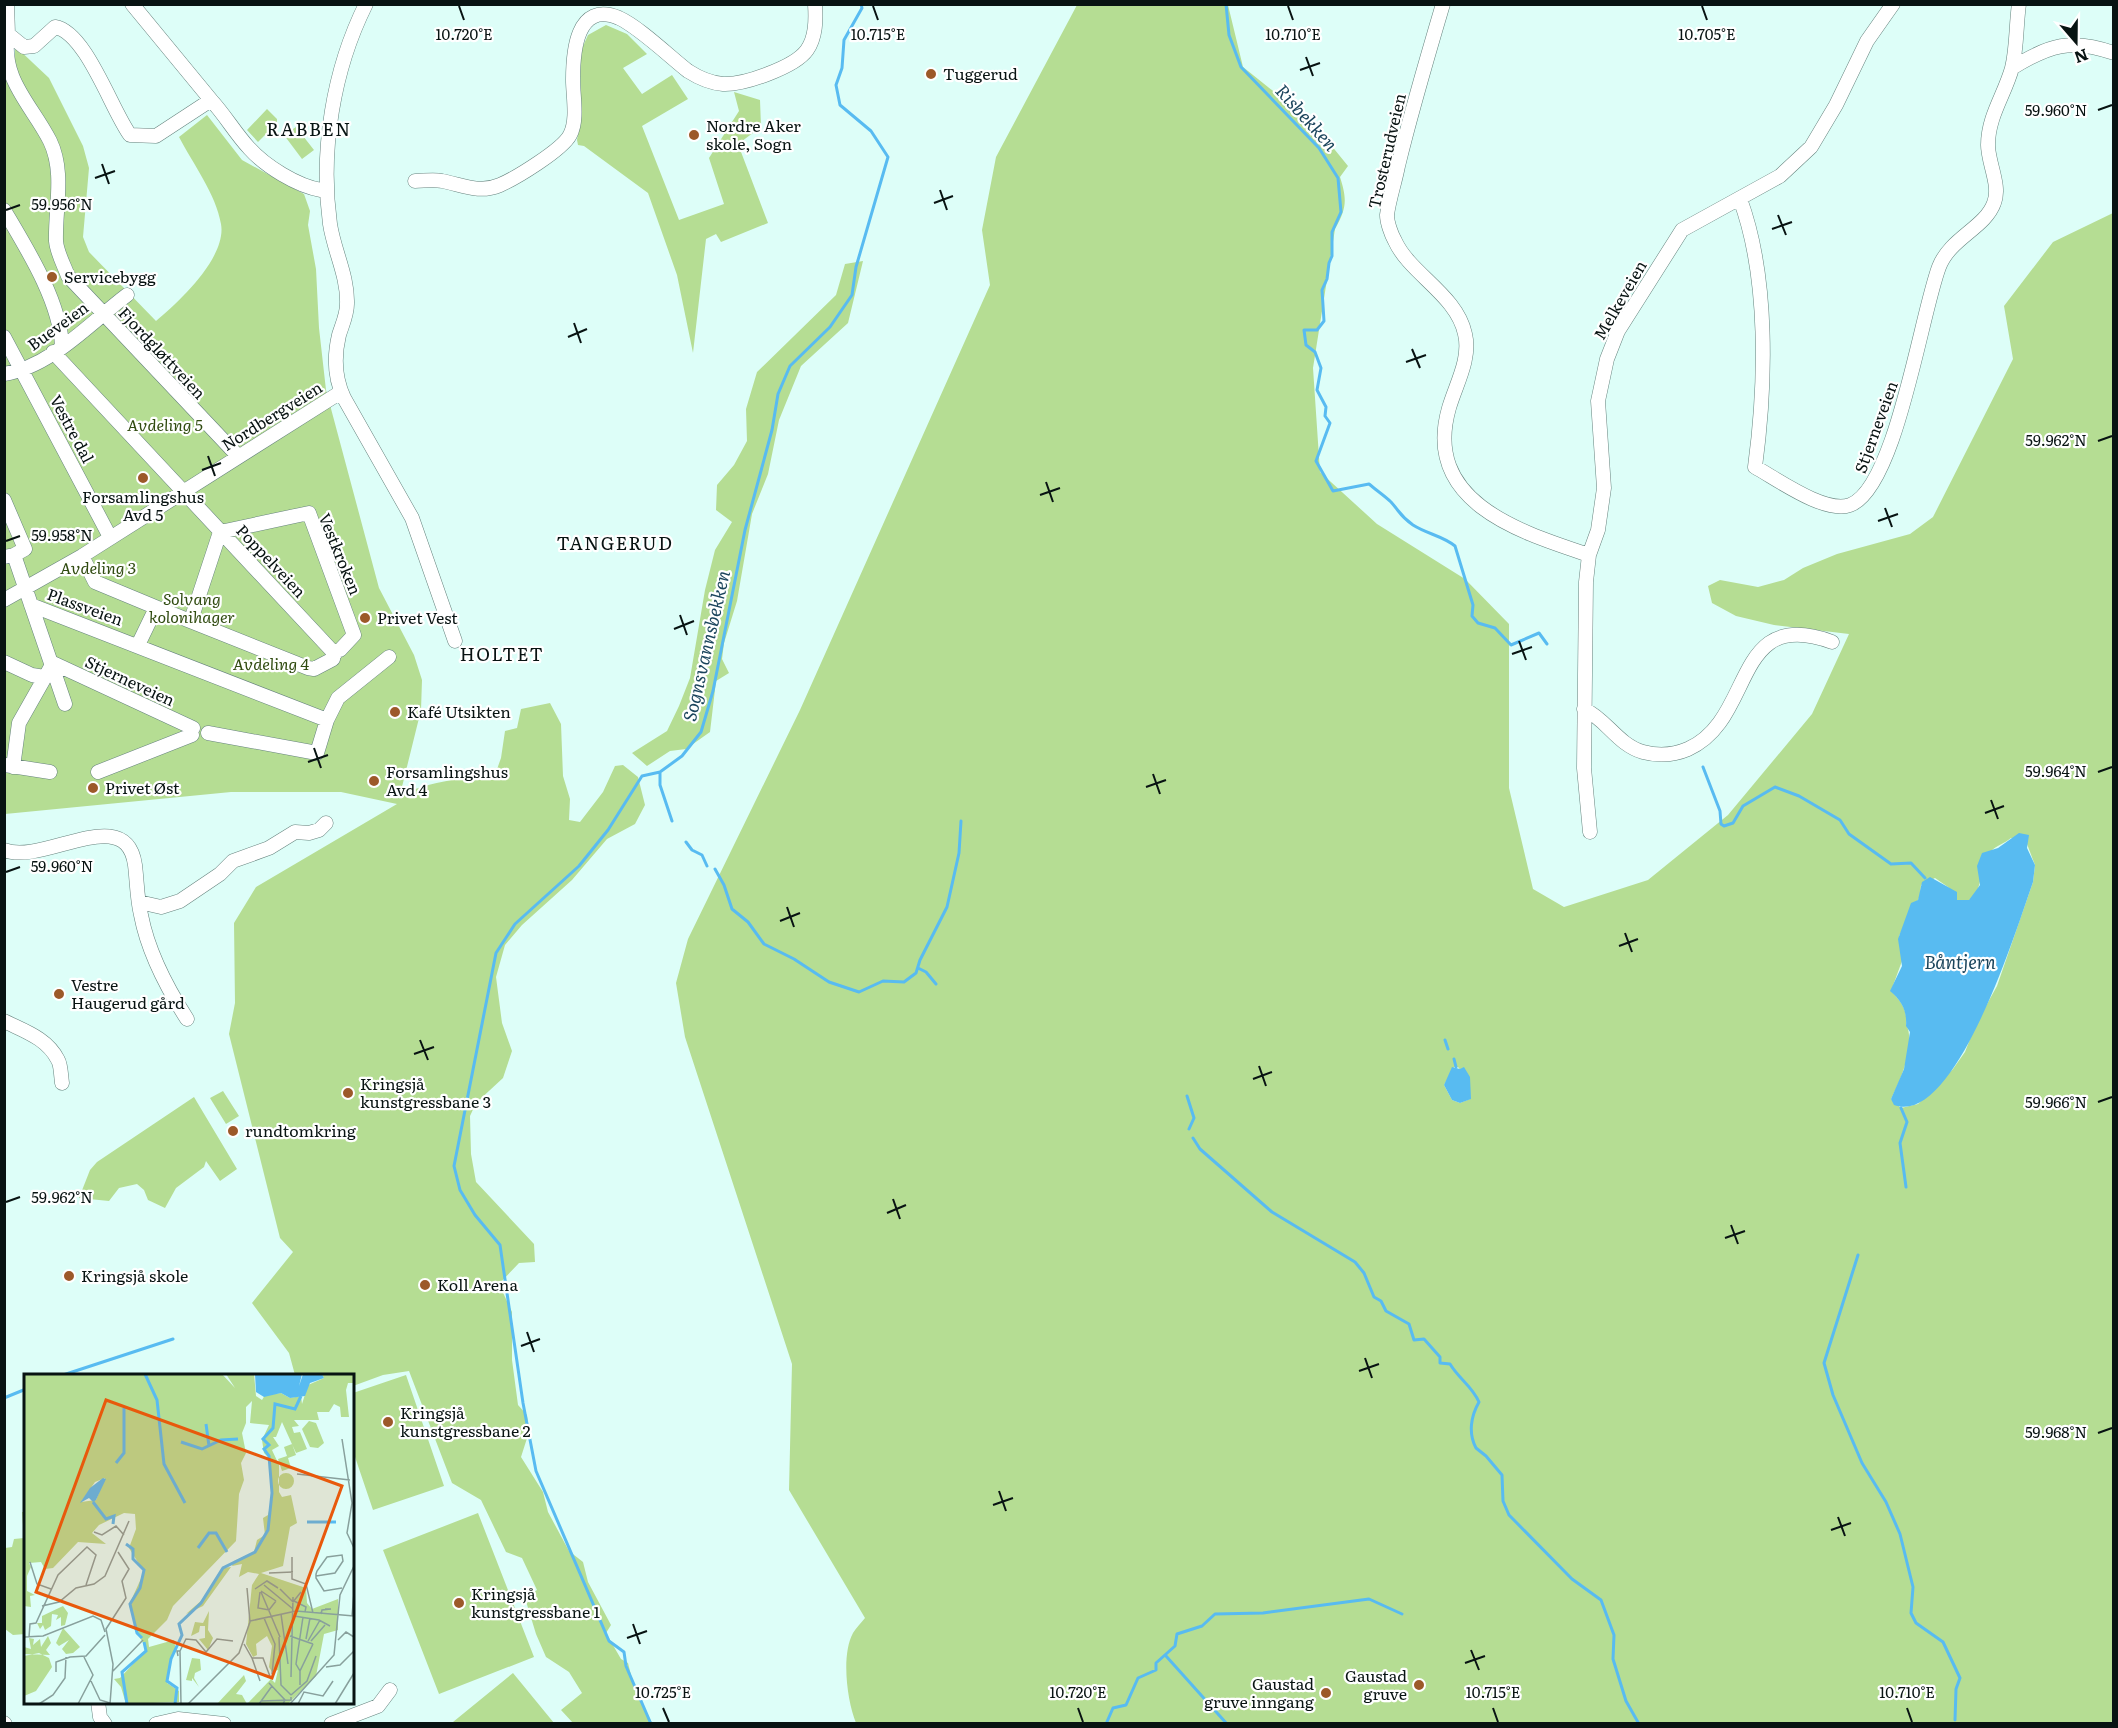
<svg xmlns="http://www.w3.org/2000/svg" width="2118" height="1728" viewBox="0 0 2118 1728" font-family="Literata,serif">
  <rect width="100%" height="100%" fill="#ddfef8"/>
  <path fill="#b5dd93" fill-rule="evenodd" d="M1077,5H1228L1243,67L1313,123L1348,166L1340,177C1347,199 1347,208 1335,229L1313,368L1320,472L1377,524L1465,579L1509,624V788L1533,889L1564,907L1648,880L1728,815L1812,714L1849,634L1774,625L1736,616L1712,603L1708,586L1720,580L1758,587L1784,580L1803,568L1837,554L1910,534L1933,517L2013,359L2004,306L2053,242L2113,213V1723H856C847,1701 841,1655 853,1633C856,1628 861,1623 865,1618L789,1490L792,1364L685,1037L676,983L688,939L800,710L990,285L982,230L996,157ZM2011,838L2027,844L2035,865L2033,882L1997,986L1976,1024L1965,1052L1953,1069L1918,1104L1901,1108L1891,1099C1901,1080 1916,1043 1906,1024C1908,1010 1900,1000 1891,991L1902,961L1899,936L1920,896L1921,885L1935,878L1948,887L1957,900C1986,909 1977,863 1991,851C1996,846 2005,843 2011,838ZM1454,1067H1458C1466,1077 1471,1085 1470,1099L1460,1103L1452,1100L1444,1085Z
    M606,25L627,34L647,54L623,68L642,94L672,75L688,99L642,126L679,220L724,204L709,158L739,111L734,92L760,100L761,127L738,144L768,223L721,242L716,234L706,239L693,353L677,275L648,193L584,146L578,145L577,140L581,117L580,53L588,35Z
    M15,46L49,78L83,146L89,168L83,237L89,252L156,321C179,302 227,257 221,224C216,194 193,164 179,137L207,115L242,160L304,194L310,211L308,225L316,269L319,328L326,390L379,588L414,655L422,680L421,710L399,799C411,783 475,777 496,772L501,758L505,731L517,728L521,709L550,703L561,724L563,776L570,799L569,820L580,822L603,792L615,766L623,765L638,777L645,805L635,824L607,839L572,880L522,925L505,945L496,977L502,1023L512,1051L503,1078L476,1103L470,1116L471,1154L476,1182L534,1244L535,1262L519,1263L499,1284L512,1312V1360L518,1405L527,1415L529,1432L521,1457L543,1492L548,1512L569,1551L583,1562L588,1582L611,1625L606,1633L621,1659L628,1663L635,1691L652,1723H573L561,1710L582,1693L569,1672L546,1657L536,1634L525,1598L537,1590L522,1558L506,1552L481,1500L452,1483L409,1371L383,1375L353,1386L352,1376L295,1375L289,1353L252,1303L293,1252L280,1238L229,1034L235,1003L234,923L256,887L397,804L341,792H231L5,814L4,81L15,60Z
    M267,109L277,119V123L258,142L247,130Z
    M296,127L314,150L302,159L284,135Z
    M863,261L848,323L801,366L779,420L768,474L752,514L737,601L724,643L722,659L729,673L716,681L710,732L686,749L670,751L647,766L632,753L667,731L679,706L690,678L705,590L715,550L732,522L716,510L717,485L734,465L747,441L746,409L757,372L836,295L845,264Z
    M223,1091L239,1116L226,1124L210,1098Z
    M194,1097L237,1169L220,1181L206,1161L204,1167L176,1188L165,1208L148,1200L144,1190L137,1184L119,1188L109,1201L79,1198L90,1170L97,1162Z
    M406,1375L444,1486L373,1510L353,1451V1393Z
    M22,1512H25V1634L13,1635L5,1629V1548L12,1547L14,1539L24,1538Z
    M478,1513L534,1657L439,1694L383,1550Z
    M513,1673L554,1723H454L453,1722Z"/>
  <path fill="#58bbf1" d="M2019,833L2029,835L2027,848L2035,865L2033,882C2018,924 1956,1128 1894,1105L1891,1099L1904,1069L1910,1032L1906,1026C1907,1011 1902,1001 1890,991L1902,966L1898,939L1911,903L1918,900L1922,882L1930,877L1957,892V900H1969L1980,885L1977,866L1982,853L1998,848Z
    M1452,1067L1460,1069L1464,1067L1470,1077L1471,1099L1460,1103L1452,1100L1444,1085Z"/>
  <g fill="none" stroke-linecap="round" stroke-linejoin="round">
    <path stroke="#58bbf1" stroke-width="3" d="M1226,4L1229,35L1241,67L1319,148L1338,178L1341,212L1332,232V256L1329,263L1327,279L1322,290L1324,321L1317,330H1304L1306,345L1315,352L1321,368L1317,390L1326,407L1325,416L1330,423L1316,461L1333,491L1369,484C1376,490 1385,496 1391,502C1400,512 1400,516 1413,525C1427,534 1443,536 1455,546L1473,605L1472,616L1478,623L1495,628L1511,645L1539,633L1547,644
      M1703,767L1720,811L1721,824L1724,826L1733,823L1743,806L1775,787L1799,796L1840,820L1849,834L1891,864L1911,863L1925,878
      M660,772V785L672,821
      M686,842L692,850L702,855L707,866
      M715,869L724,885L732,909L748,922L764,944L794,959L829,982L859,992L883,981L904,982L916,973L920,960L947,907L959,853L961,821
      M918,968L926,972L936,984
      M1445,1040L1448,1049
      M1454,1059L1456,1067
      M1187,1096L1194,1118L1189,1129
      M1901,1108L1907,1122L1900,1143L1906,1187
      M1193,1138L1200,1149L1272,1212L1355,1262L1364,1273L1374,1297L1381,1301L1386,1311L1409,1324L1414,1340L1424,1339L1440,1357V1363L1450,1364C1459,1379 1472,1386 1479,1402C1471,1416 1468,1433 1476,1448L1486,1456L1502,1475L1503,1501L1509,1515L1572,1579L1601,1600L1614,1635L1613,1659L1626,1701L1639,1724
      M1858,1255L1824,1363L1833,1395L1862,1463L1886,1502L1900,1534L1913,1587L1911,1613L1916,1623L1943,1642L1960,1678L1956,1689L1955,1720
      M60,1376L173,1339
      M4,1398L26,1389
      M1166,1656L1227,1724
      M651,1724L626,1666L624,1652L609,1641L536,1471L523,1403L500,1245L475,1215L460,1190L454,1166L496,953L515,924L579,866L608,830L642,776L660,772L682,756L701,732L713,691L745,530L772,430L778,394L790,366L830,327L852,295L856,267L888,157L871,131L840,105L836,85L842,68L844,40L862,8L861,4
      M1106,1724L1113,1708L1126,1705L1138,1678L1156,1670V1663L1175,1646L1177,1634L1202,1626L1215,1614L1263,1613L1369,1599L1402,1614"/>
    <g stroke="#66837e" stroke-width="15">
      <path id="minor" d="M7,4L8,34L24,47L34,46L55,27C86,32 112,111 130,135L156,136L211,100C225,115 235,133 249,148C265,166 297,186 321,190
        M132,4L211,100
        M366,4C333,70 320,151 330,224C334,251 348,276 347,304C347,315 342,325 339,335C334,356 335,379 344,398L412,518L455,641
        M1443,4C1427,58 1411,112 1398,166C1395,182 1389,199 1387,215C1387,222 1391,234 1395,241C1410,274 1457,295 1465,334C1471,359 1456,384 1449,408C1422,502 1520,532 1589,555
        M8,34C0,79 32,105 50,141C65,172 55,208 56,241C57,253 64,265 68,276L238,456
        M2012,68C2049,45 2071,38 2114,53
        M415,181C423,181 434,179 442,181C463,185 479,194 500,185C516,178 562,150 570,135C578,120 573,96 573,80C573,53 576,0 619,18C639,27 670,57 688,71C699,78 710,83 723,84C744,85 795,67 807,50C816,37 816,20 815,4
        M1740,199C1769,277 1766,385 1755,467C1777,479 1825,514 1850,505C1896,488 1921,314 1939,267C1950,238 1985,228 1994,203C2001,186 1988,163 1988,145C1988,116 2005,94 2012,68C2017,48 2016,25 2019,4
        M4,210C27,249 60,301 62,346
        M4,337L110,537
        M53,352L335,654
        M4,374C51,367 91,322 127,295
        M4,500L25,549L14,555
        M82,556L95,582L160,609
        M4,557L14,555L65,704
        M4,600L82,556L341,392
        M31,605L327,720
        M191,620L220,532L309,513L354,635L340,650
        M138,645L154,612L160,609L308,668L314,669L333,659
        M4,662L32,675L44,677
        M1584,709C1606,719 1618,745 1643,752C1658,756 1674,755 1688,749C1756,719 1731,605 1832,642
        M208,733L317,753L327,720L338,698L389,657
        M5,765L50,772
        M13,767L19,723L53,663L193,728
        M98,772L192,735
        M1590,832L1584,768L1586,582L1589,555L1598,530L1604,488L1598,401L1607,359L1618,331L1682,230L1780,176L1811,147L1836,105L1867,41L1893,4
        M4,850C43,866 126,801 135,865C137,881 137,899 141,915C148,952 167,988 187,1019
        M139,902L161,907L180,901L220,874L233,861L269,848L295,832L309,833L319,830L326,823
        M4,1021C24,1031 47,1038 58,1060C61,1065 61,1076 62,1083
        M98,1702L100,1717L105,1724
        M4,1723L5,1724
        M156,1724L178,1719L224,1724
        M331,1724L378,1706L390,1690"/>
    </g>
    <use href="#minor" stroke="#fff" stroke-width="14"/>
  </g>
  <path fill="none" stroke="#081312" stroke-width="2" d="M459,6L464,20M873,6L878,20M1288,6L1293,20M1702,6L1707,20M1306,57L1313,76M1300,70L1320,63M2098,110L2112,105M102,164L109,184M95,178L115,171M940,190L947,210M934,203L953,196M6,210L20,205M1778,215L1786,235M1772,229L1792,222M574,323L581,343M568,337L587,329M1412,349L1420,368M1406,362L1426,355M2098,441L2112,436M208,456L215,476M202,470L221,463M1046,482L1053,502M1040,495L1060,488M1885,508L1892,527M1878,521L1898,514M6,541L20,536M680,615L687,635M674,629L694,621M1519,641L1526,660M1512,654L1532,647M314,748L321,768M308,762L328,755M2098,772L2112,767M1153,774L1160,794M1146,787L1166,780M1991,800L1998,819M1985,813L2004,806M6,872L20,867M787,907L794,927M780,921L800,913M1625,933L1632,952M1619,946L1638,939M420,1040L428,1060M414,1054L434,1047M1259,1066L1266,1086M1253,1079L1272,1072M2098,1102L2112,1097M893,1199L900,1219M6,1202L20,1197M887,1213L906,1205M1731,1225L1738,1244M1725,1238L1745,1231M527,1332L534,1352M521,1346L540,1339M1365,1358L1372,1378M1359,1371L1379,1364M2098,1433L2112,1428M999,1491L1006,1511M993,1505L1013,1498M1838,1517L1845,1536M1831,1530L1851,1523M633,1624L640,1644M627,1638L647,1631M1471,1650L1479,1670M1465,1663L1485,1656M663,1708L669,1722M1078,1708L1083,1722M1493,1708L1498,1722M1907,1708L1912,1722"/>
  <g fill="#9c5929" stroke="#fff" stroke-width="2">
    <circle cx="931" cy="74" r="6"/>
    <circle cx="694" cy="135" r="6"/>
    <circle cx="52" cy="277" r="6"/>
    <circle cx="143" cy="478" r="6"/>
    <circle cx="365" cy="618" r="6"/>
    <circle cx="395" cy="712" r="6"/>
    <circle cx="374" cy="781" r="6"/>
    <circle cx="93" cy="788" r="6"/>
    <circle cx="59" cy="994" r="6"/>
    <circle cx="348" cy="1093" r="6"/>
    <circle cx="233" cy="1131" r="6"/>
    <circle cx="69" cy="1276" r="6"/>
    <circle cx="425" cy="1285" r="6"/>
    <circle cx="388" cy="1422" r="6"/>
    <circle cx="459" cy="1603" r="6"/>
    <circle cx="1419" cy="1685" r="6"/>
    <circle cx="1326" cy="1693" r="6"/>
  </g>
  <g text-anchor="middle" stroke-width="4.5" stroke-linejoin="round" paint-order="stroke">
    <g font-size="16" fill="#081312" stroke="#fff" text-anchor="start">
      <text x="943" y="80">Tuggerud</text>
      <text x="706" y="132">Nordre Aker<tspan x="706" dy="18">skole, Sogn</tspan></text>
      <text x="64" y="283">Servicebygg</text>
      <text x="143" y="503" text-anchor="middle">Forsamlingshus<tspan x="143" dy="18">Avd 5</tspan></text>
      <text x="377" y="624">Privet Vest</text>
      <text x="407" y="718">Kafé Utsikten</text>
      <text x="386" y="778">Forsamlingshus<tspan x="386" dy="18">Avd 4</tspan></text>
      <text x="105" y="794">Privet Øst</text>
      <text x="71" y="991">Vestre<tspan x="71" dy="18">Haugerud gård</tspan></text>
      <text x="360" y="1090">Kringsjå<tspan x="360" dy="18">kunstgressbane 3</tspan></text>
      <text x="245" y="1137">rundtomkring</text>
      <text x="81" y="1282">Kringsjå skole</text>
      <text x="437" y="1291">Koll Arena</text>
      <text x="400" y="1419">Kringsjå<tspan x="400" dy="18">kunstgressbane 2</tspan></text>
      <text x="471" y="1600">Kringsjå<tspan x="471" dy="18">kunstgressbane 1</tspan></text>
      <text x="1407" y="1682" text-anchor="end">Gaustad<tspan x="1407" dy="18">gruve</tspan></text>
      <text x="1314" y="1690" text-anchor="end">Gaustad<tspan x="1314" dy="18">gruve inngang</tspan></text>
    </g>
    <g font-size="16" fill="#081312" stroke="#fff">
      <text transform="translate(1387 151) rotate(-77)" y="6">Trosterudveien</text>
      <text transform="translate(1620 300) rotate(-60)" y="6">Melkeveien</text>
      <text transform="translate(58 326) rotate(-36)" y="6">Bueveien</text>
      <text transform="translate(162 353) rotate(47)" y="6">Fjordgløttveien</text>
      <text transform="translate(272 416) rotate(-32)" y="6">Nordbergveien</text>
      <text transform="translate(1876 427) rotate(-70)" y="6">Stjerneveien</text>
      <text transform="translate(72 429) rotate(62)" y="6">Vestre dal</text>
      <text transform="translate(340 554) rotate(68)" y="6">Vestkroken</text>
      <text transform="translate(271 561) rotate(47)" y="6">Poppelveien</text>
      <text transform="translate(85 607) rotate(20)" y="6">Plassveien</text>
      <text transform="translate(130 681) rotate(25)" y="6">Stjerneveien</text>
    </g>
    <g font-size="16" font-style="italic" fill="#304b10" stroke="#fff">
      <text x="165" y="431">Avdeling 5</text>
      <text x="98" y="574">Avdeling 3</text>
      <text x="192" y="605">Solvang<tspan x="192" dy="18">kolonihager</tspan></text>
      <text x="271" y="670">Avdeling 4</text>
    </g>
    <g font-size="18" font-style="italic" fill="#1b455c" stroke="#fff">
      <text transform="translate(1306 118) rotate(48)" y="6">Risbekken</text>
      <text transform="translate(707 646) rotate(-77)" y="6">Sognsvannsbekken</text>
      <text x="1960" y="969">Båntjern</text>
    </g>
    <g font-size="18" letter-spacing="1.5" fill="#081312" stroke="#fff">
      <text x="309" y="136">RABBEN</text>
      <text x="615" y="550">TANGERUD</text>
      <text x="502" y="661">HOLTET</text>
    </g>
  </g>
  <g transform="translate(24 1374)">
    <rect width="330" height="330" fill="#ddfef8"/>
    <path d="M0,0H198L211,14L202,0H230L232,22L238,26L241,21L257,19L266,24L277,22L278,30L284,11L300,4L298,0H330V9H324L322,16L325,43H317L316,33L310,30L305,38H293L295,46H270L275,52L268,53L270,59L276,58L283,75L272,79L258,48L252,63H249L255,72L248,76L255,91V118L258,123L267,121L273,149L266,153L259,192L237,199L282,214L283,229L288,235L314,225V256L300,260L292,302L264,330H223L247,305L251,309L254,296L248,298L245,293L248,272L243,262L232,270L233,281L229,283L222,270L228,211L235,200L224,198L215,203L218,190L208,192L210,187L230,178L233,166L241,161L239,144L244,141L249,121L245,84L240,79L238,66L245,51L226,49L228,27L222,33V49L218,59L222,79L217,89L220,106L215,120L212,167L149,232L143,246L124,265L125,273L150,266L152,277L147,284L143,309L155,317V328L102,330L97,313L90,305L96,304L123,275L113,259L105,231L120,198L105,174L112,155L111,140L100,139L75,151L68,159L82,170L54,168L29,194L21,195L17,188L5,189L7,193L3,202V217L11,221L6,222L7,233L0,232ZM81,104L72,126L57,128L71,108ZM285,47L292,49L300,69L294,74L286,73L278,55ZM268,70L272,81L264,84L267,94L258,97L254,85L263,82L260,73ZM254 107a8 8 0 1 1 16 0a8 8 0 1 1-16 0ZM207,193L179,232L162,240L178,226L198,194ZM39,232L44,239L41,251L37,252V243L32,246L34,241L28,240L27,252L21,256L19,251L16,255L13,249H18V242ZM185,237L184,256L189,264L184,276L175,265L181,264V252H176L175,258L167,262L171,248L179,249ZM39,254L56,273L49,279L42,280L38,275L45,266L35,272L32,269ZM24,262L27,269L22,276L26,281L1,280L0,273L7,275L5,264L10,265L9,271L16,265L17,273ZM15,279L25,284L28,293L12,317L0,322V282ZM168,284L176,285L177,296L171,299L170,304L175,313L168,304V307L162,306ZM220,301L222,307L212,320L218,321L223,330H193Z" fill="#b5dd93" fill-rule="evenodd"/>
    <path d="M231,0H278L275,12L279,0H298L300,4L286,9L281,22L266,24L257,19L240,23L232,18ZM79,104L82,105L72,126L69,128L65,124L56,129L66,114Z" fill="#58bbf1"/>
    <path fill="none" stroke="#58bbf1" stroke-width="3" d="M121,0L133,26L140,90L161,129M182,50L185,72M157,68L178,75L197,66L214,65M92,89L100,79V34M69,128L82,145L90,142L89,150M283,148H312M102,170L109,175V185L120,196L116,214L106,230L113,259L118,264M174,174L185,159H192L203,178M103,330L98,298L122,277L120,268M151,330L153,314L143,307L147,285L158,261L155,250L177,229L199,194L231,178L244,156L248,119L245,82L240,75L245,71L239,65L249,54L251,30L271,35L277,22"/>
    <path fill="none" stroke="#88a09c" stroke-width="1.5" d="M318,65L328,129L323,159L330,174M273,100L326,106M70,158L78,161L92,152L100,161M268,183V205L282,210L289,239M6,188L13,210L27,215M245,199L269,198M292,202L311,199L319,187L318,181L303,183L293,197L292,200V204L300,217L318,214M240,211L269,235M231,215L243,207L254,214M256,215L269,228L277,218M237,217L252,227M236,218L234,234L245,236L252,227M237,218L256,263M270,227L282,233L281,238M18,232L35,228L52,214L70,210L81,202L105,147M257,240L264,290M297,240L298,236L307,235H301M270,242L295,246L306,252M328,242L330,219M240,244L251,270L248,300M226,247L272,237L330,242M266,262L289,270M0,263L19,262L69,242L77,246L81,258M5,263L6,250L12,249L34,201L63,173L72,181L62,211M255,263L257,311L267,321M282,265L286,244M314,266L322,258L330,263M284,267L296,246M287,267L301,251M220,270L228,284H239L247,305M156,277L162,265L172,266L182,278L193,265L209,267M154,282L153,277H156L157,330M228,284L236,307M302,293L316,291L330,277M89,297L119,266M276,297L272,290L279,243M32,298V288L46,283L62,282L81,261M267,303L269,223M67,307L76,326L86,329M245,309L261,326L259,330M276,311V297L289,270M267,321L283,307L292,282M237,327L267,326V323M15,330L29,321L41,304L42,283M54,330L69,301L60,283M86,330L89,290L82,255L102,224L98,207L105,195L94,178M164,330L215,279L226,248L223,214M235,330L248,312M266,330L310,281L316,221L330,192M274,330L280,318L299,322L309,307M311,330L330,299"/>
    <path fill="#e8590c" fill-opacity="0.15" stroke="#e8590c" stroke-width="3" d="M82,26L318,112L248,304L12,218Z"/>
    <rect width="330" height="330" fill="none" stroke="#081312" stroke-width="3"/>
  </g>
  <g font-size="15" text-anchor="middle" fill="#081312" stroke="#fff" stroke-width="4.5" stroke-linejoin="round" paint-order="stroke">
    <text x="464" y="40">10.720°E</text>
    <text x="878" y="40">10.715°E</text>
    <text x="1293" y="40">10.710°E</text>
    <text x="1707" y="40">10.705°E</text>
    <text x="2056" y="116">59.960°N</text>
    <text x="62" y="210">59.956°N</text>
    <text x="2056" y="446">59.962°N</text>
    <text x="62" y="541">59.958°N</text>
    <text x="2056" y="777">59.964°N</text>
    <text x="62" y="872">59.960°N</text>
    <text x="2056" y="1108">59.966°N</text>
    <text x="62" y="1203">59.962°N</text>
    <text x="2056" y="1438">59.968°N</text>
    <text x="663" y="1698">10.725°E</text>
    <text x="1078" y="1698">10.720°E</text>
    <text x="1493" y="1698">10.715°E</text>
    <text x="1907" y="1698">10.710°E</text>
  </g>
  <rect width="2118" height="1728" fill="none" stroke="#081312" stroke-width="12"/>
  <g transform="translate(2076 42) rotate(160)" stroke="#ffffff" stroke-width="4.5" paint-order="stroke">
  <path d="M0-4.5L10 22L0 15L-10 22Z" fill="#081312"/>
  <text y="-9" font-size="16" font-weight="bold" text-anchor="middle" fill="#081312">N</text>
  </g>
</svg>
